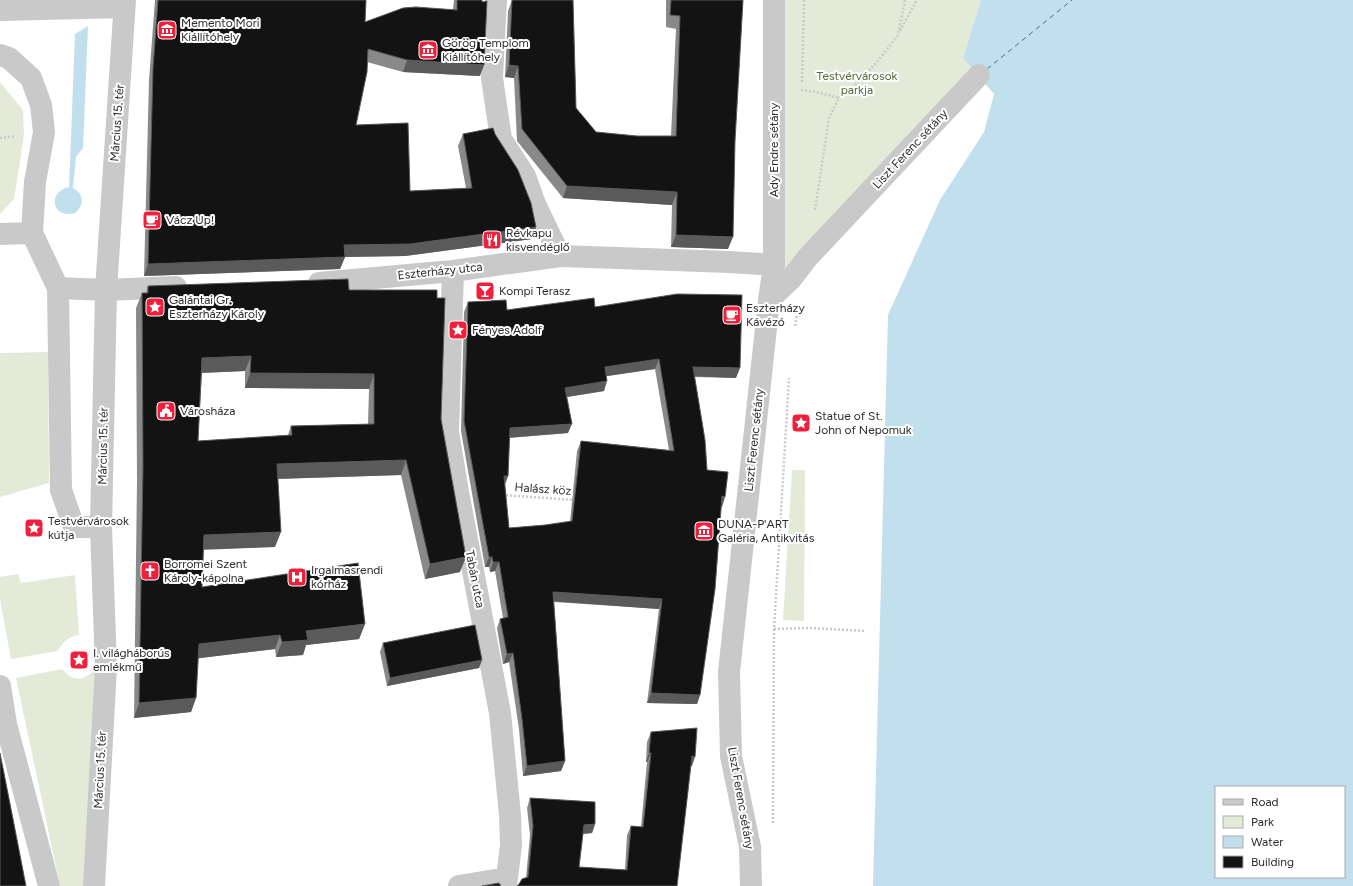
<svg xmlns="http://www.w3.org/2000/svg" width="1353" height="886" viewBox="0 0 1353 886" font-family="Figtree,sans-serif">
  <rect width="100%" height="100%" fill="#fff"/>
  <path fill="#e3ebd8" d="M774,0H981L963,58L979,75L791,279L774,265Z
    M0,82L23,110L24,135L14,199L0,214Z
    M48,352L49,483L0,497V353Z
    M792,470H805L804,621L783,620Z
    M18,574L21,583L75,575L79,635C69,636 63,642 58,651L11,659L0,599V577Z
    M99,666L85,886H60L16,678L62,669C76,685 86,679 99,666Z"/>
  <path fill="#c2dfed" fill-rule="evenodd" d="M981,0H1353V886H873L888,315L940,200L984,132L994,94L963,58ZM1216,787H1344V877H1216Z
    M88,26L83,148L76,157L73,188C84,194 85,205 75,213C53,220 46,192 69,187L75,34Z"/>
  <g fill="none" stroke-linecap="round" stroke-linejoin="round">
    <path stroke="#357493" stroke-width="1" stroke-dasharray="5 4" stroke-linecap="butt" d="M987,69L1072,0"/>
    <path stroke="#c9c9c9" stroke-width="2.5" stroke-dasharray="2 2" stroke-linecap="butt" d="M900,31L917,0
      M802,82L804,0
      M801,90L816,92L839,98
      M0,138L16,136
      M815,210L829,118L839,98L855,85L878,61L898,35L905,0
      M795,326L798,309
      M502,495L575,500
      M774,629L809,628L866,631
      M773,823L774,629L789,378"/>
    <path stroke="#c9c9c9" stroke-width="22" d="M496,0L492,78L501,139L525,176L535,204L560,256
      M0,10L124,7
      M0,55L9,58L31,78L41,105L44,132L35,182L32,233L58,288L106,290L176,287
      M0,234L32,233
      M453,271L448,432L458,492L500,713L510,815L511,845L506,886
      M319,283L453,271L560,256L730,262L774,265
      M58,288L61,490L74,527H101
      M769,300L791,279L808,257L979,75
      M0,686L6,724L49,886
      M94,886L106,667L101,527L106,290L125,0
      M459,886L507,878
      M751,886L750,847L731,756L729,672L769,300L774,265V0"/>
  </g>
  <path fill="#898989" fill-rule="evenodd" d="M155,0H366L365,22L453,9L454,0H482L480,76L403,72L367,62L356,125L410,191L466,188L458,146L463,134H495L536,227L532,239L405,256L345,257L340,269L144,276L149,80Z
    M512,0H573L576,108L596,132L637,136H671L676,29L666,27V0H743L728,249L671,247L672,205L563,198L517,141L514,78L505,77L508,11Z
    M148,286L349,290L441,419L460,572L425,579L401,475L278,479L275,547L203,549L202,587L365,624L359,639L306,645L303,655L276,657L275,649L198,658L196,698L191,712L134,718L137,481L136,308L142,293H146ZM245,371V388L369,389L368,424L291,426L288,435L198,441L202,373Z
    M468,302L507,310L595,307L736,378L694,377L707,470L722,507H721L700,695L697,704L647,703L659,609L554,602L565,761L561,771L523,776L519,729L509,662L503,664L497,628L500,619L503,618L495,571L490,572L489,567H485L461,431L464,312ZM655,369L669,450L581,441L577,451L570,522L545,525L509,528L505,485L508,476L509,438L568,433L566,397L604,391L606,376Z
    M383,643L482,660L479,668L387,686L380,652Z
    M651,732L692,766H691L677,886L526,878L530,835L527,808L530,798L595,824L592,833L583,834L579,867L625,870L627,835L631,826L641,827L647,762H646L647,742Z"/>
  <path fill="#5a5a5a" d="M407,60L484,65L480,76L403,72Z
    M509,65L518,66L514,78L505,77Z
    M567,186L677,192L672,205L563,198Z
    M536,227L532,239L405,256L339,257L344,245Z
    M676,235L733,237L728,249L671,247Z
    M345,257L340,269L144,276L148,264Z
    M251,356L245,371L197,373L202,358Z
    M659,359L655,369L601,377L605,367Z
    M693,367L740,368L736,378L689,376Z
    M250,373L374,374L369,389L245,388Z
    M607,381L604,391L561,398L565,388Z
    M572,424L568,433L506,438L510,428Z
    M406,460L401,475L271,479L277,464Z
    M504,476H508L504,486Z
    M722,496L725,497L722,507L718,506Z
    M281,532L275,547L198,550L204,535Z
    M466,557L460,572L425,579L430,564Z
    M489,557H492L489,567H485Z
    M493,562H499L495,571L490,572Z
    M553,592L662,599L659,609L550,601Z
    M365,624L359,639L306,645L303,655L276,657L282,642L306,631Z
    M280,635L275,649L193,659L199,644Z
    M513,653L509,662L503,664L507,654Z
    M482,660L479,668L387,686L390,678Z
    M651,693L700,695L697,704L647,703Z
    M196,698L191,712L134,718L139,703Z
    M649,753H651L647,762H646Z
    M692,756L695,757L692,766H688Z
    M565,761L561,771L523,776L527,766Z
    M595,824L592,833L581,834L584,825Z"/>
  <path fill="#131313" stroke="#5a5a5a" fill-rule="evenodd" d="M158,0H366L365,22L403,8L416,7L457,10V0H482V2L487,1L484,65L407,60L368,49L367,72L356,125L408,123L410,191L472,188L463,134L493,128L495,134L518,170L531,203L536,227L410,244L344,245L345,257L148,264L153,68Z
    M512,0H573L576,108L596,132L637,136H676L680,16L670,15L671,0H743L735,141L733,237L676,235L677,192L567,186L522,129L518,66L509,65Z
    M348,279L349,290H437V298H445L441,419L466,557L430,564L406,460L277,464L281,532L204,535L202,587L358,563L365,624L306,631L308,640L282,642L280,635L199,644L196,698L139,703L143,466L142,293H148V286ZM251,356L250,373L374,374V424L291,426L292,435L198,441L202,358Z
    M677,294L742,295L740,368L693,367L705,440L707,470L728,472L725,497L722,496L715,589L700,695L651,693L662,599L553,592L565,761L527,766L522,719L513,653L507,654L500,619L508,617L499,562H493L492,557H489L464,421L468,302L506,300L507,310L594,298L595,307ZM659,359L674,451L581,441L572,521L545,525L509,528L504,476H508L510,428L572,424L565,388L607,381L605,367Z
    M475,625L482,660L390,678L383,643Z
    M697,728L695,757L692,756L677,886H517L519,884L522,879L528,877L533,826L530,798L595,802V824L584,825L579,867L627,870L631,826L643,827L651,753H649L651,732Z
    M0,753L13,819L26,886H0Z
    M499,883L501,886H482Z"/>
  <defs>
    <g id="museum-square" transform="scale(1)"><rect x="-9" y="-9" width="18" height="18" rx="4" fill="#f11f3c" stroke="#fff"/><path d="M0-6L6-3V-2H-6V-3ZM-5-1h2V3h-2ZM-1-1h2V3h-2ZM3-1h2V3H3ZM-6 4H6V6H-6Z" fill="#fff"/></g>
    <g id="cafe-square" transform="scale(1)"><rect x="-9" y="-9" width="18" height="18" rx="4" fill="#f11f3c" stroke="#fff"/><path d="M-5.5-4.5H6V0H3Q3 3.5 0 3.5H-2.5Q-5.5 3.5-5.5 0ZM3-3.2v2h1.7v-2ZM-6 4.5H4V6H-6Z" fill="#fff"/></g>
    <g id="restaurant-square" transform="scale(1)"><rect x="-9" y="-9" width="18" height="18" rx="4" fill="#f11f3c" stroke="#fff"/><path d="M-5-6h1v4h1v-4h1v4h1v-4h1v5L-1.5 .5V6h-2V.5L-5-1ZM5-6V6H3V1.5H1.5Q1.5-4 5-6Z" fill="#fff"/></g>
    <g id="bar-square" transform="scale(1)"><rect x="-9" y="-9" width="18" height="18" rx="4" fill="#f11f3c" stroke="#fff"/><path d="M-6-5H6L.8 .8V4.5H3.5V6h-7V4.5H-.8V.8Z" fill="#fff"/></g>
    <g id="sight-square" transform="scale(1)"><rect x="-9" y="-9" width="18" height="18" rx="4" fill="#f11f3c" stroke="#fff"/><path d="M0-6L1.8-2.2L6-1.7L2.9 1.2L3.7 5.4L0 3.3L-3.7 5.4L-2.9 1.2L-6-1.7L-1.8-2.2Z" fill="#fff"/></g>
    <g id="civic-square" transform="scale(1)"><rect x="-9" y="-9" width="18" height="18" rx="4" fill="#f11f3c" stroke="#fff"/><path d="M-.6-6.5H3V-4.5H.6V-3L4-1V1h2V6H-6V1h2V-1L-.6-3ZM-1.2 2.5V6h2.4V2.5Z" fill="#fff"/></g>
    <g id="church-square" transform="scale(1)"><rect x="-9" y="-9" width="18" height="18" rx="4" fill="#f11f3c" stroke="#fff"/><path d="M-1.2-6h2.4v3.5h3.3v2.4h-3.3V6h-2.4V-.1h-3.3v-2.4h3.3Z" fill="#fff"/></g>
    <g id="hospital-square" transform="scale(1)"><rect x="-9" y="-9" width="18" height="18" rx="4" fill="#f11f3c" stroke="#fff"/><path d="M-5-5h3v3.5h4V-5h3V5h-3V1.5h-4V5h-3Z" fill="#fff"/></g>
  </defs>
  <g fill-rule="evenodd">
    <use href="#museum-square" x="167" y="30"/>
    <use href="#museum-square" x="428" y="50"/>
    <use href="#cafe-square" x="152" y="220"/>
    <use href="#restaurant-square" x="492" y="240"/>
    <use href="#bar-square" x="485" y="291"/>
    <use href="#sight-square" x="155" y="307"/>
    <use href="#cafe-square" x="732" y="315"/>
    <use href="#sight-square" x="458" y="330"/>
    <use href="#civic-square" x="166" y="411"/>
    <use href="#sight-square" x="801" y="423"/>
    <use href="#sight-square" x="34" y="528"/>
    <use href="#museum-square" x="704" y="531"/>
    <use href="#church-square" x="150" y="571"/>
    <use href="#hospital-square" x="297" y="577"/>
    <use href="#sight-square" x="79" y="660"/>
  </g>
  <g text-anchor="middle" stroke-width="4" stroke-linejoin="round" paint-order="stroke">
    <g font-size="12" fill="#2c2c2c" stroke="#fff" text-anchor="start">
      <text x="181" y="27">Memento Mori<tspan x="181" dy="14">Kiállítóhely</tspan></text>
      <text x="442" y="47">Görög Templom<tspan x="442" dy="14">Kiállítóhely</tspan></text>
      <text x="166" y="224">Vácz Up!</text>
      <text x="506" y="237">Révkapu<tspan x="506" dy="14">kisvendéglő</tspan></text>
      <text x="499" y="295">Kompi Terasz</text>
      <text x="169" y="304">Galántai Gr.<tspan x="169" dy="14">Eszterházy Károly</tspan></text>
      <text x="746" y="312">Eszterházy<tspan x="746" dy="14">Kávézó</tspan></text>
      <text x="472" y="334">Fényes Adolf</text>
      <text x="180" y="415">Városháza</text>
      <text x="815" y="420">Statue of St.<tspan x="815" dy="14">John of Nepomuk</tspan></text>
      <text x="48" y="525">Testvérvárosok<tspan x="48" dy="14">kútja</tspan></text>
      <text x="718" y="528">DUNA-P'ART<tspan x="718" dy="14">Galéria, Antikvitás</tspan></text>
      <text x="164" y="568">Borromei Szent<tspan x="164" dy="14">Károly-kápolna</tspan></text>
      <text x="311" y="574">Irgalmasrendi<tspan x="311" dy="14">kórház</tspan></text>
      <text x="93" y="657">I. világháborús<tspan x="93" dy="14">emlékmű</tspan></text>
    </g>
    <g font-size="12" fill="#526a37" stroke="#fff">
      <text x="857" y="80">Testvérvárosok<tspan x="857" dy="14">parkja</tspan></text>
    </g>
    <g font-size="12" fill="#2c2c2c" stroke="#fff">
      <text transform="translate(117 123) rotate(-86)" y="4">Március 15. tér</text>
      <text transform="translate(910 149) rotate(-47)" y="4">Liszt Ferenc sétány</text>
      <text transform="translate(774 150) rotate(-90)" y="4">Ady Endre sétány</text>
      <text transform="translate(440 271) rotate(-6)" y="4">Eszterházy utca</text>
      <text transform="translate(754 440) rotate(-84)" y="4">Liszt Ferenc sétány</text>
      <text transform="translate(103 446) rotate(-89)" y="4">Március 15. tér</text>
      <text transform="translate(543 489) rotate(4)" y="4">Halász köz</text>
      <text transform="translate(475 579) rotate(79)" y="4">Tabán utca</text>
      <text transform="translate(100 770) rotate(-87)" y="4">Március 15. tér</text>
      <text transform="translate(741 798) rotate(80)" y="4">Liszt Ferenc sétány</text>
    </g>
  </g>
  <rect x="1215" y="786" width="130" height="92" fill="#ffffff" stroke="#ababab"/>
  <rect x="1223" y="799" width="20" height="6" fill="#c9c9c9" stroke="#ababab"/>
  <text x="1251" y="806" font-size="12" fill="#2c2c2c">Road</text>
  <rect x="1223" y="816" width="20" height="12" fill="#e3ebd8" stroke="#ababab"/>
  <text x="1251" y="826" font-size="12" fill="#2c2c2c">Park</text>
  <rect x="1223" y="836" width="20" height="12" fill="#c2dfed" stroke="#ababab"/>
  <text x="1251" y="846" font-size="12" fill="#2c2c2c">Water</text>
  <rect x="1223" y="856" width="20" height="12" fill="#131313" stroke="#ababab"/>
  <text x="1251" y="866" font-size="12" fill="#2c2c2c">Building</text>
</svg>
